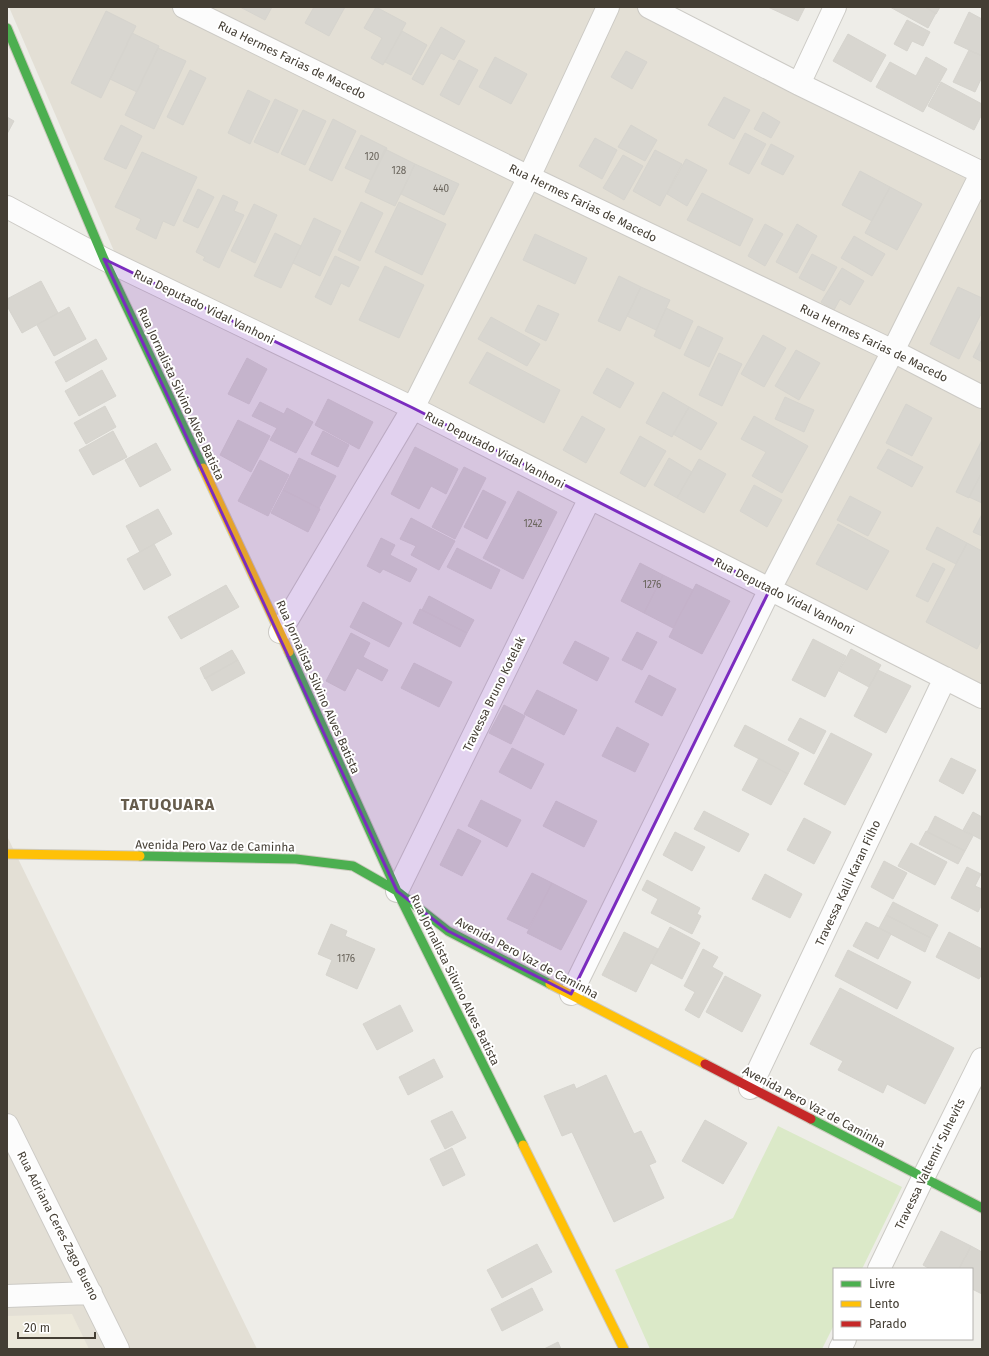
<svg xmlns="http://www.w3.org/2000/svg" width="989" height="1356" viewBox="0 0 989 1356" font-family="'Fira Sans',sans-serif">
  <rect width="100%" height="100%" fill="#eeede8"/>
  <path fill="#e3dfd5" d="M9,7H646L982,175V692L117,258Z
    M7,836L257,1349H7Z"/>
  <path fill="#ece8da" d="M72,1314L89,1349H7V1316Z"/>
  <path fill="#dbe9c8" d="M778,1126L902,1187L862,1269H834V1325L822,1349H650L615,1270L733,1218Z"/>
  <path fill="#d8d6d0" stroke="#d6d4ce" d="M240,7H272L265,20Z
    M314,7H345L329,36L305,23Z
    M376,7L406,23L383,65L371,58L382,38L364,28Z
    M768,7H805L798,21Z
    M890,7H925L936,13L928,28Z
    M925,7H940L936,14Z
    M106,11L136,26L101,98L71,83Z
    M969,12L982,19V56L954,43Z
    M907,20L930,32L923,46L912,41L907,51L894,44Z
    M441,27L465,41L454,60L441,53L423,85L412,79Z
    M402,31L427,45L411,75L385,62Z
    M132,33L159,46L137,92L110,79Z
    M848,34L886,55L871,82L833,61Z
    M158,48L186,61L154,129L125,115Z
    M969,50L982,56V77L975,92L953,82Z
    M626,51L647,62L632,89L611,77Z
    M495,57L527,74L511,104L479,87Z
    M926,57L947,69L923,112L876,87L890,62L916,76Z
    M459,60L478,70L459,105L440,95Z
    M190,70L206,78L183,125L167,117Z
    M941,82L982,104V114L974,130L928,106Z
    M248,90L270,101L250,144L228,133Z
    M724,97L750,110L734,139L708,125Z
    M275,99L298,110L278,153L254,142Z
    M303,110L326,121L305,165L281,154Z
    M763,112L780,122L771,138L754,129Z
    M7,117L14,121L7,134Z
    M333,119L356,131L332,181L309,170Z
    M121,125L142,136L126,169L104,159Z
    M631,125L657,140L645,161L618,147Z
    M745,133L766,144L749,174L729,164Z
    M361,135L387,148L371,180L345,168Z
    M595,138L617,150L602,179L579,166Z
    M771,144L794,156L783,175L761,164Z
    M385,149L415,164L395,206L365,192Z
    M655,150L682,164L660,206L633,191Z
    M142,152L197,177L174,226L163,221L156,239L136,229L141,219L115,207Z
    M623,155L643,166L624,200L603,188Z
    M686,159L707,170L687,206L667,194Z
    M415,164L459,184L444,215L401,194Z
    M860,171L890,187L872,221L842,205Z
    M890,187L922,204L897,250L865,233Z
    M198,189L214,197L198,228L183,221Z
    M702,193L753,219L740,246L687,220Z
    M223,195L238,202L234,211L244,215L219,268L203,260L205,257L196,252Z
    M361,202L383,213L360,261L338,250Z
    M399,202L446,224L422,275L375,252Z
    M254,204L277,215L255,263L231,251Z
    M314,218L341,231L320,276L293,263Z
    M765,224L783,234L765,266L748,256Z
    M797,224L817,236L797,273L776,262Z
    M275,233L301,246L281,288L254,276Z
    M535,234L587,258L575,284L523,260Z
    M854,236L885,254L872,276L841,258Z
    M812,254L837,267L824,291L799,278Z
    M335,256L359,267L349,287L341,283L331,305L315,297Z
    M385,266L424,285L399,338L359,320Z
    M842,268L864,281L850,305L840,299L834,310L821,302Z
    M619,276L641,287L620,331L598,321Z
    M41,281L58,313L22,333L7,306V299Z
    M641,287L670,300L656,330L627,316Z
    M958,287L982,298V312L959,359L930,344Z
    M538,305L559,314L546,341L525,331Z
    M69,307L86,339L54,356L37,325Z
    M666,308L693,321L680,349L654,336Z
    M491,317L540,344L527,366L478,339Z
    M698,326L723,338L709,367L684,355Z
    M763,335L786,348L764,387L741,374Z
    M96,339L107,359L66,382L55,362Z
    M982,339V362L973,357Z
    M796,350L820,363L799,400L775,386Z
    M487,352L560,390L544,423L469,383Z
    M719,353L742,364L722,406L699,395Z
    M247,358L267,369L249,404L228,394Z
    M607,368L634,383L620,408L593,393Z
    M102,370L116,396L79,416L65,391Z
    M663,392L689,407L672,437L646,423Z
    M785,397L814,410L804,432L775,419Z
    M328,399L373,422L359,449L315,425Z
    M260,402L284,414L287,408L313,422L296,453L270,440L277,428L252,416Z
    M906,404L932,418L912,456L886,443Z
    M105,406L116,427L86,444L74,423Z
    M689,407L717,423L701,450L673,434Z
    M582,416L605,429L586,463L563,450Z
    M754,416L808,446L782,493L752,476L766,452L741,439Z
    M238,420L270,436L251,472L220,455Z
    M113,431L127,457L93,475L79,450Z
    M323,431L349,445L338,467L311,454Z
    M640,436L666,451L645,487L620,473Z
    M982,440V472L969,498L956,492Z
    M156,443L171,470L140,487L125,460Z
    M415,447L458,469L446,494L431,486L419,509L391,494Z
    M888,449L923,467L912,487L877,468Z
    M299,458L336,476L319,508L283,490Z
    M669,458L692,472L677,498L654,485Z
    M699,459L726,474L704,513L677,498Z
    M260,460L289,475L268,516L238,501Z
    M464,467L486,478L455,539L432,527Z
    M982,472V503L969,497Z
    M754,485L782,500L767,527L740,511Z
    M283,490L320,509L308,532L271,513Z
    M483,490L506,502L487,539L464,527Z
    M518,491L557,512L523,579L483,558Z
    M850,496L881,512L868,536L837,520Z
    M158,509L172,534L140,552L126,526Z
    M982,514V536L973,532Z
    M411,518L455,541L439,570L411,555L416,546L400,539Z
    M838,524L889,551L867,590L816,564Z
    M937,527L967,543L956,564L926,549Z
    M381,538L395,545L390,555L417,569L410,582L383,569L380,573L367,566Z
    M967,543L982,551V639L977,649L926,622Z
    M154,544L171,575L144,590L127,559Z
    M457,548L500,570L491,589L447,567Z
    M640,563L663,575L644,613L621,601Z
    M933,563L945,569L928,602L916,596Z
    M663,575L693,590L673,628L644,613Z
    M696,584L730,601L702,654L669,637Z
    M226,585L239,607L181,639L168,617Z
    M429,596L474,620L467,633L422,610Z
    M363,602L402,623L389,647L350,627Z
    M420,609L467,633L460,647L413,623Z
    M637,632L657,642L642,670L622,660Z
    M351,633L370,643L363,657L388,670L382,681L357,668L345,691L326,681Z
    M813,639L846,656L825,697L792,680Z
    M575,641L609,658L597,681L563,663Z
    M851,649L881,665L869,687L839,671Z
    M232,650L238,660L205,679L200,668Z
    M238,660L245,673L212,691L205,678Z
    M414,663L452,682L439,707L401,688Z
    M878,670L911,686L886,733L854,716Z
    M649,675L676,689L662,716L635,702Z
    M537,690L577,710L564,735L524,714Z
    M504,705L525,716L511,744L489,733Z
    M800,718L826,731L814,754L788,740Z
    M745,725L799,753L788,774L734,746Z
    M617,727L649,744L635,772L602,756Z
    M831,733L872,754L845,805L804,784Z
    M512,748L544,764L531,789L499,772Z
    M759,758L788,774L771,805L742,790Z
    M951,758L976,770L963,794L939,781Z
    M481,800L521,820L507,847L468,826Z
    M556,801L597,821L584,847L543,826Z
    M704,811L749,834L739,852L694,829Z
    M973,812L982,817V840L963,830Z
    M935,816L973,836L965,851L927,832Z
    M804,818L831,832L814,864L787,850Z
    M458,829L481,841L462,876L440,865Z
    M926,831L965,851L958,864L919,844Z
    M675,832L705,847L692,871L663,855Z
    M911,843L947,862L935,885L898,866Z
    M884,861L907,873L893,899L871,887Z
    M967,867L981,874L975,886L982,889V904L978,912L951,898Z
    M532,873L552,883L528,929L507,919Z
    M765,874L802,894L790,918L752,899Z
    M647,880L700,908L697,914L701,916L692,934L651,913L658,899L642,890Z
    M552,883L587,901L561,950L527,933Z
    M893,902L938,925L931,938L886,915Z
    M886,915L931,938L925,952L879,928Z
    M866,922L891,934L878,959L853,946Z
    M331,924L347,931L345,936L375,949L357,989L326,975L332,960L318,954Z
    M670,927L700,943L682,979L651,963Z
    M624,932L658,949L636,992L602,975Z
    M949,932L982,949V974L979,979L936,957Z
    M703,949L718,957L712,967L723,973L699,1018L685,1010L695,992L684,986Z
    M848,950L911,982L897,1009L835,976Z
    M725,976L761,995L742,1032L706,1012Z
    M840,988L954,1048L925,1104L887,1084L883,1093L838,1070L843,1061L810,1044Z
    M400,1005L413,1031L377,1050L363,1024Z
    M434,1059L443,1077L408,1095L399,1077Z
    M606,1075L634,1134L641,1131L656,1162L649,1165L664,1198L614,1222L572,1132L562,1136L544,1096L574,1084L576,1089Z
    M452,1111L466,1138L445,1149L431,1121Z
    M705,1120L747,1143L723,1184L682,1161Z
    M452,1148L465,1175L443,1186L430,1159Z
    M941,1231L971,1246L959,1269H930L923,1265Z
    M537,1244L552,1272L502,1298L487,1270Z
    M971,1246L982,1252V1294L972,1289V1269H959Z
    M532,1288L543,1310L502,1331L491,1309Z
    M558,1342L561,1349H544Z"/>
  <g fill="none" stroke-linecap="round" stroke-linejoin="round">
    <g stroke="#cccac5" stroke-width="24">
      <path id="street" d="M184,7L529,177L893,351L982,397
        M649,7L799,84L982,173
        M799,84L835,7
        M7,207L104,259L413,408L982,697
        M280,632L413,408L529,177L608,7
        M397,891L590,498
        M571,994L770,589L893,351L982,172
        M750,1088L945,678
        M7,1125L118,1349
        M879,1269L923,1178L982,1059
        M7,1296L91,1293
        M840,1349L845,1339"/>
    </g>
    <g stroke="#cdcabf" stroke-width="11">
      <path id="fast" d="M7,28L104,259L203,468
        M289,652L397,891L523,1145
        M140,856L296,859L353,866L397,891L448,931L550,984
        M811,1119L982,1208"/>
    </g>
    <g stroke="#cdcabf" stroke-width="11">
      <path id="slow" d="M203,468L289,652
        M7,854L140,856
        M550,984L705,1064
        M523,1145L624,1349"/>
    </g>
    <g stroke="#cdcabf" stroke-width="11">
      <path id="jam" d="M705,1064L811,1119"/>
    </g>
    <use href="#street" stroke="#fcfcfc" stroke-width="22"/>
    <use href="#fast" stroke="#4caf50" stroke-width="9"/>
    <use href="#slow" stroke="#ffc107" stroke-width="9"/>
    <use href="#jam" stroke="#c62828" stroke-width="9"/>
  </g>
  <path fill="#7b2cbf" fill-opacity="0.2" stroke="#7b2cbf" stroke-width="3" stroke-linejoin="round" d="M104,259L413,408L770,589L571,994L448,931L397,891Z"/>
  <g text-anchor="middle" stroke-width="4" stroke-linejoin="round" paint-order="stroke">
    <g font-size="10" fill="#6a655c">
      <text x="372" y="160">120</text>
      <text x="399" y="174">128</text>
      <text x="441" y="192">440</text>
      <text x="533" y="527">1242</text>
      <text x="652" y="588">1276</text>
      <text x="346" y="962">1176</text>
    </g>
    <g font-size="12" fill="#443e34" stroke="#fff">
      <text transform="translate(292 60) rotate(26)" y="4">Rua Hermes Farias de Macedo</text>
      <text transform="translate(583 203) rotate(26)" y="4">Rua Hermes Farias de Macedo</text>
      <text transform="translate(204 307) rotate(26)" y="4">Rua Deputado Vidal Vanhoni</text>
      <text transform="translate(874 343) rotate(26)" y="4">Rua Hermes Farias de Macedo</text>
      <text transform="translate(181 394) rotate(65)" y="4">Rua Jornalista Silvino Alves Batista</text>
      <text transform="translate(495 450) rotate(27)" y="4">Rua Deputado Vidal Vanhoni</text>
      <text transform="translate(784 596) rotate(27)" y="4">Rua Deputado Vidal Vanhoni</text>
      <text transform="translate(318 687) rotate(66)" y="4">Rua Jornalista Silvino Alves Batista</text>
      <text transform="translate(494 694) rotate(-64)" y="4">Travessa Bruno Kotelak</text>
      <text transform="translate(215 846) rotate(1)" y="4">Avenida Pero Vaz de Caminha</text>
      <text transform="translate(848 883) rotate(-65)" y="4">Travessa Kalil Karan Filho</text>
      <text transform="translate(527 958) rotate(28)" y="4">Avenida Pero Vaz de Caminha</text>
      <text transform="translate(455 980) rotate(64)" y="4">Rua Jornalista Silvino Alves Batista</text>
      <text transform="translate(814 1107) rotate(28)" y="4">Avenida Pero Vaz de Caminha</text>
      <text transform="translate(930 1164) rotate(-64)" y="4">Travessa Valtemir Suhevits</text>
      <text transform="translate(58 1226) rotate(63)" y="4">Rua Adriana Ceres Zago Bueno</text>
    </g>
    <g font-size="16" font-weight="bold" letter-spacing="1" fill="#665c4c" stroke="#fff">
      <text x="168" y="810">TATUQUARA</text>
    </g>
  </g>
  <rect width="989" height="1356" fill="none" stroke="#443e34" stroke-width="16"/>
  <rect x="833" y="1268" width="140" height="72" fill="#ffffff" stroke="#b4b2ae"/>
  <rect x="841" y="1281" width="20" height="6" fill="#4caf50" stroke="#b4b2ae"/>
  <text x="869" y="1288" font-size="12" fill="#443e34">Livre</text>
  <rect x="841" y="1301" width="20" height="6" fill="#ffc107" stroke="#b4b2ae"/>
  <text x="869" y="1308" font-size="12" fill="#443e34">Lento</text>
  <rect x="841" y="1321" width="20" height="6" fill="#c62828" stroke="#b4b2ae"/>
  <text x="869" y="1328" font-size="12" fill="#443e34">Parado</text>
  <path d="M18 1332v6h77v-6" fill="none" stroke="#443e34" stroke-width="2"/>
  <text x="24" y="1332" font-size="12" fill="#443e34" stroke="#ffffff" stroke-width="3" paint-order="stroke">20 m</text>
</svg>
